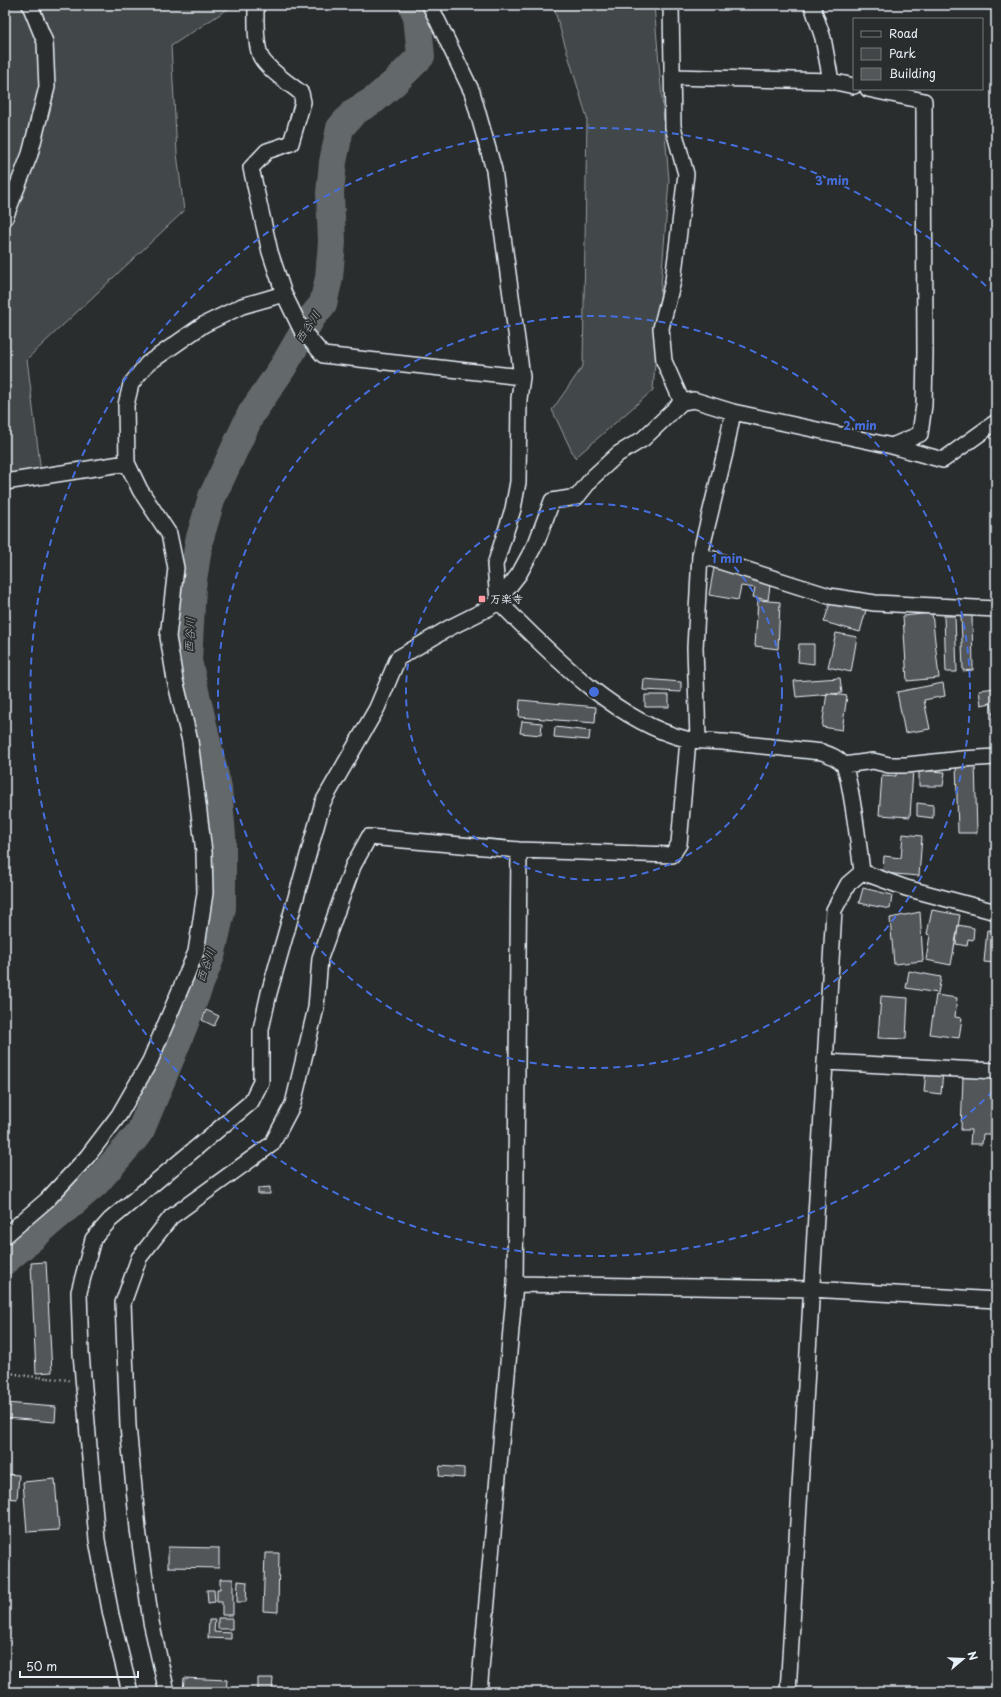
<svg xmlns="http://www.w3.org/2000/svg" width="1001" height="1697" viewBox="0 0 1001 1697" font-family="'Playpen Sans','Klee One',sans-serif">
  <rect width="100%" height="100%" fill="#2a2d2e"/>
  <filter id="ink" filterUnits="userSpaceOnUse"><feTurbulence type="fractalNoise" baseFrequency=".025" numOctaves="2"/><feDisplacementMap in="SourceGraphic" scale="8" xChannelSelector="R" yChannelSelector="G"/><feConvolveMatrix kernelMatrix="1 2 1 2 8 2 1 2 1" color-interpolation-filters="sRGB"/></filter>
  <g filter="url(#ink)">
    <path fill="#424648" stroke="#959ca0" d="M5,5H234L171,46L177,153L184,211L27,359L41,473L5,481Z
      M553,5H654L669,180L653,390L575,458L552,410L583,366L587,118Z"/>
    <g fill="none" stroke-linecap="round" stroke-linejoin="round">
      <path stroke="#63686b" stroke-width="28" d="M5,1261L96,1183L140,1132L177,1043L211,956L222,908V836L218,789L188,661L192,587L199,541L212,497L251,414L283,367L312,317L323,304L329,278L332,242L330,193L333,162L340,128L354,112L374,100L394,83L421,56L417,16L412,5"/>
    </g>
    <path fill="#535759" stroke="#e8f1f8" d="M715,562L772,571L768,600L753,597L755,588L741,586L738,600L709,595Z
      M758,600L780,602L778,649L755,646Z
      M831,600L866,610L860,632L824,622Z
      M932,613L939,678L907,681L903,616Z
      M961,615H972L973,670L963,671Z
      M944,616H955L957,672H946Z
      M836,633L857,637L851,672L828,667Z
      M799,644H814V664L798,662Z
      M840,678L842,693L796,697L794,681Z
      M644,679L681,682V692L643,690Z
      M943,683L945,696L924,700L930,729L905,733L897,692Z
      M996,688V723H994L991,703L981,705L979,690Z
      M827,693L847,696L842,730L822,727Z
      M645,695H669V707H645Z
      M520,700L596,707L595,723L519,717Z
      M522,721L542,723L541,735L520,733Z
      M555,727L590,731L589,740L554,737Z
      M956,762H975L977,833H958Z
      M896,768L913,769L910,817L879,815L882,775L896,776Z
      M919,770L945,772L943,786H919Z
      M917,803L933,805V818L917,816Z
      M903,834L922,836L919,876L883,873L884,856L901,858Z
      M996,866V879L992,878Z
      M863,888L892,895L890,909L859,903Z
      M932,910L960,915L951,965L926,960L930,935L927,934Z
      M920,912L923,961L894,964L890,918Z
      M958,925L974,928L973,940L968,939L967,946L956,944Z
      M987,930L996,931V963L984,962Z
      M909,971L941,977L938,993L906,988Z
      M936,995L957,998L955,1017L962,1018L959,1038L930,1034Z
      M881,996L908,998L906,1039L878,1038Z
      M206,1010L219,1016L214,1026L202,1020Z
      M926,1069L943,1071L941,1094L924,1092Z
      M963,1077L993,1078L991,1134H983L982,1144H970L971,1130H961Z
      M270,1187V1194H258V1188Z
      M46,1262L52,1372L36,1373L31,1263Z
      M5,1403L56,1407L55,1422L5,1418Z
      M440,1466L464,1468V1478L439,1476Z
      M5,1474L19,1475L17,1499L5,1498Z
      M55,1479L59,1530L27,1532L23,1482Z
      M168,1547L219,1548V1568L168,1567Z
      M265,1553H279L278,1612L263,1611Z
      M220,1579H233V1615H222V1602H217V1589H220Z
      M238,1581L247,1582L246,1602H237Z
      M207,1590H214L215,1602L208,1603Z
      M218,1618H232V1629H218Z
      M209,1620H215L214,1632L231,1633V1639L208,1638Z
      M184,1678L227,1680L226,1692H183Z
      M258,1678H273L272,1692H258Z"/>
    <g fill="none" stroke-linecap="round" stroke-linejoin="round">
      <g stroke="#e8f1f8" stroke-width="18">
        <path id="minor" d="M256,5C256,21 255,40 260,55C264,67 291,85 301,93L303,102L291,143L267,151L251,168L270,252L284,294L301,329L323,355L522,377
          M430,5L472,92L494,170L522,377L519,399L518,482L513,509L495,565L498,601C549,652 615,722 686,739C695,741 712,741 723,742C756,745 789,749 822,752C830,755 837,757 843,764C850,773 860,855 862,872
          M671,5L673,127L686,174L673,281L661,328L664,361L682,402
          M812,5L823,38L831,81
          M673,77L831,81L854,86
          M868,89L924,101L925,353L924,405L920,434L892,446
          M5,218L30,154L47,87L45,42L30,5
          M5,482L127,463
          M700,555L829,596L875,603L996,609
          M698,739L695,648L700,555L725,453L733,412
          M844,765L873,761L889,765H907L962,759L996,757
          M862,872L906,888L996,912
          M826,1062L996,1071
          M5,1236L47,1200L87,1157L119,1115L150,1061L196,952L205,893L204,852L190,741L175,680L168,637L176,568L169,534L140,490L127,463L126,405L131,384L147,364L203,325L242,306L284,294
          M515,1284L811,1289L996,1300
          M130,1692L111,1615L97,1540L81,1353L79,1292L93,1239L110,1220L251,1102L261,1082V1029L269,993L323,802L377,708L398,658L449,628L489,608L498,601L519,574L537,541L552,501L577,497L593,477L618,454L643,439L682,402L694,400L733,412L892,446L943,460L996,422
          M167,1692L151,1622L138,1529L128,1426L123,1303L139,1258L171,1217L272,1144L293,1104L316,1008L320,958L353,866L369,837L519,850L672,855L679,844L688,740
          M479,1692L515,1284L519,850
          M788,1692L834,910L848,884L862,872"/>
      </g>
      <path stroke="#e8f1f8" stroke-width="2.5" stroke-dasharray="1 3" stroke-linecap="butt" d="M5,1372L27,1376L69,1380"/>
      <use href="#minor" stroke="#2a2d2e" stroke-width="15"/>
    </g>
  </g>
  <g fill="none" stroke="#466fde" stroke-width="2" stroke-dasharray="7 5">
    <circle cx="594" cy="692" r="188"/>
    <circle cx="594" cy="692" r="376"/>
    <path d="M993 1091A564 564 0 1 1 993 293"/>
  </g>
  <rect fill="#ff9aa2" stroke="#2a2d2e" stroke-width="1.5" x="478" y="595" width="8" height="8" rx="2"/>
  <g text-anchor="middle" stroke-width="3.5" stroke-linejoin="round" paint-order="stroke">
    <g font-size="11" font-weight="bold" fill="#e8f1f8" stroke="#2a2d2e" text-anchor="start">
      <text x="490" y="603">万楽寺</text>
    </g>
    <g font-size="12" font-style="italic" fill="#acb3b9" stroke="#2a2d2e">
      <text transform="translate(308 327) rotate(-57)" y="4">西谷川</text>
      <text transform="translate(190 635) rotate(-87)" y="4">西谷川</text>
      <text transform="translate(206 965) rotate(-71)" y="4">西谷川</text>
    </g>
  </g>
  <circle cx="594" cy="692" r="6" fill="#466fde" stroke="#2a2d2e" stroke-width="2"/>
  <g font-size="12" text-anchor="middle" font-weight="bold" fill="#466fde" stroke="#2a2d2e" stroke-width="3.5" stroke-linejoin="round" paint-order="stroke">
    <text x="832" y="185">3 min</text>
    <text x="860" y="430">2 min</text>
    <text x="727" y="563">1 min</text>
  </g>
  <rect width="1001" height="1697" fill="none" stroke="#2a2d2e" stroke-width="20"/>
  <rect x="10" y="10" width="981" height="1677" fill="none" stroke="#e8f1f8" stroke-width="1.5" filter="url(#ink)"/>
  <rect x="853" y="18" width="130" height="72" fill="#2a2d2e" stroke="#767b7f"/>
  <rect x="861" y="31" width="20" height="6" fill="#2a2d2e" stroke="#767b7f"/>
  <text x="889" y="38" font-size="12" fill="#e8f1f8">Road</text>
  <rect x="861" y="48" width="20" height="12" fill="#424648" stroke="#767b7f"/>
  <text x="889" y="58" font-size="12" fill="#e8f1f8">Park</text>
  <rect x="861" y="68" width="20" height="12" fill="#535759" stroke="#767b7f"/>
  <text x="889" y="78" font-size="12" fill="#e8f1f8">Building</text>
  <g transform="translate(963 1659) rotate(71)" stroke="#2a2d2e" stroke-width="3" paint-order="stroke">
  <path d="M0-3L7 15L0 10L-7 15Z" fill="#e8f1f8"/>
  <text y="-6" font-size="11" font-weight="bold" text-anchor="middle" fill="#e8f1f8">N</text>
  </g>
  <path d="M20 1671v6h118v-6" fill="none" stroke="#e8f1f8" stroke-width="2"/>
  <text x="26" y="1671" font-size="12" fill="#e8f1f8" stroke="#2a2d2e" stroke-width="3" paint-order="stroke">50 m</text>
</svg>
